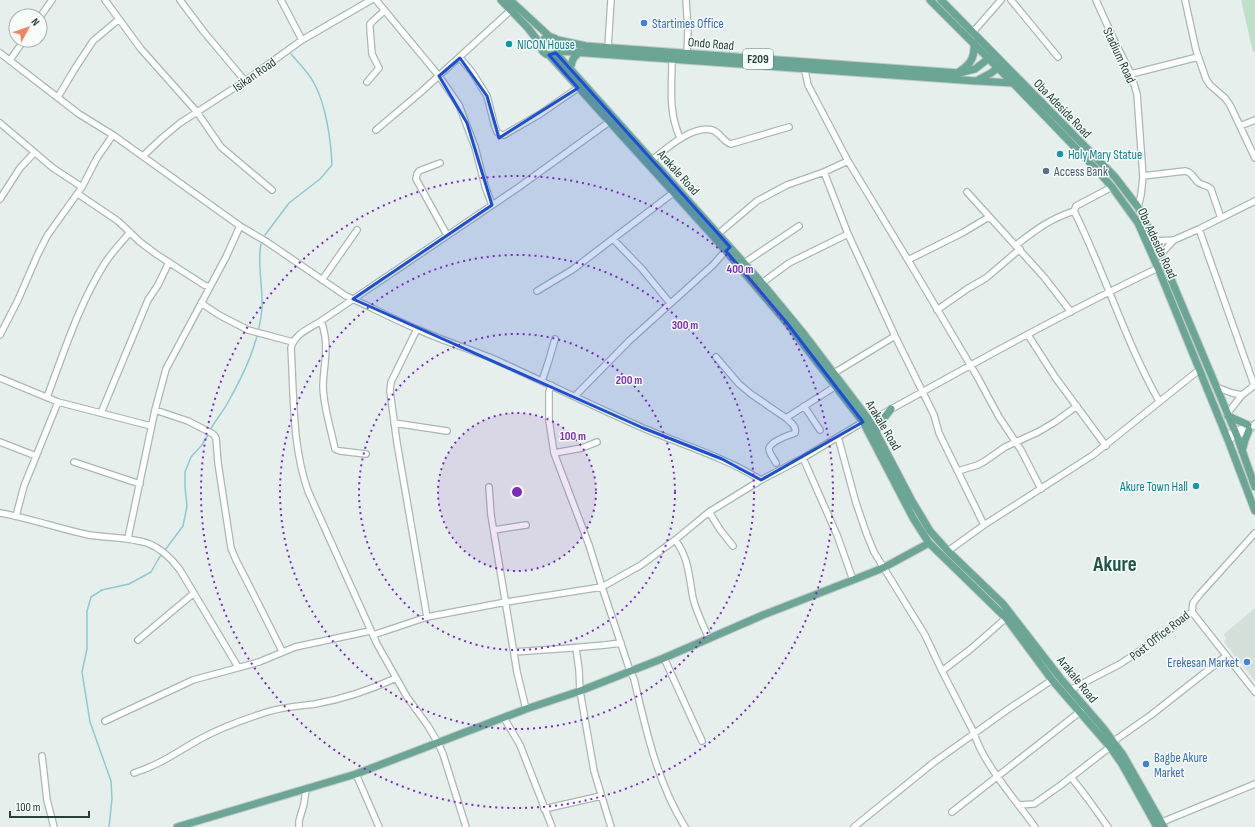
<svg xmlns="http://www.w3.org/2000/svg" width="1255" height="827" viewBox="0 0 1255 827" font-family="'Sofia Sans Condensed',sans-serif">
  <rect width="100%" height="100%" fill="#e6efeb"/>
  <path fill="#d4dfda" d="M1255,608V681L1224,642L1226,639L1224,634Z"/>
  <path fill="#bfe0c8" d="M1241,0H1255V51L1253,52Z"/>
  <g fill="none" stroke-linecap="round" stroke-linejoin="round">
    <path stroke="#8ec9d4" stroke-width="1.5" d="M265,235L289,203L320,179L332,165C331,140 326,105 314,83C309,73 298,62 291,54
      M210,430C215,421 222,413 227,404C244,374 259,343 262,308C263,288 257,262 261,244
      M109,827L112,799L111,781L90,722L82,672L87,649V611L91,597L102,590L129,584L151,572L159,558L183,526L187,506L185,487V472L191,457L202,445L209,433"/>
    <g stroke="#a8b8b2" stroke-width="8">
      <path id="minor" d="M105,0L141,49L197,112L221,147L272,190
        M180,0L204,32L245,81
        M281,0L302,40
        M376,0L439,76L459,105L475,147L485,186L492,205
        M686,0L688,29L687,56
        M1011,0L1058,57
        M1096,0L1114,40L1131,74L1137,94L1143,177L1141,195L1138,207
        M1185,0L1196,50L1206,79L1210,85L1225,98L1230,105L1255,158
        M40,17L52,0
        M973,32L1001,0
        M608,47L611,0
        M0,53L79,114L113,135L240,226L267,242L346,296C369,306 393,319 417,329C443,341 470,349 496,360C542,381 587,403 634,424C676,443 721,455 761,480L803,458L863,422
        M460,58L472,72L487,96L495,127L497,132L501,135H504L540,114L578,88
        M672,59C672,87 668,111 680,138
        M10,60L24,40
        M804,66L808,85L848,161
        M1131,74L1198,57
        M367,82L379,68L372,54L370,29V24L373,21L384,11
        M58,97L74,70L93,41L118,20
        M0,123L53,168L82,187
        M1240,126L1255,120
        M376,130L421,92L511,10
        M143,156L162,138L180,123L245,81L302,40L371,0
        M652,160C666,149 692,125 712,130C720,132 723,142 731,144L789,127
        M440,163L419,171L417,174L416,179L447,235
        M824,172L848,161L908,260L978,378L999,417L1021,450L1041,489
        M1143,176L1185,171C1193,172 1193,179 1199,183C1204,186 1208,185 1211,189L1221,218
        M1112,187L1076,206L1074,211C1105,273 1125,341 1159,401
        M967,192L1044,277L1071,312
        M78,194L118,221L140,242L156,254L204,285L210,287
        M0,199L20,168L34,153
        M1199,229L1254,385
        M718,234L757,201L787,185L824,172L848,234L895,336
        M613,239L642,269L670,303
        M1155,241L1174,240L1199,229L1255,201
        M1016,245C1037,229 1048,220 1074,211
        M1161,254L1174,240
        M908,260L962,233L989,217
        M744,263L799,226
        M322,280L357,230
        M762,283L789,263L848,234
        M537,291L572,270L673,193
        M201,303L219,315L248,330L293,342
        M937,310L967,289L986,278L1020,249
        M321,321C330,345 324,362 323,385C323,406 331,429 335,449L340,451L366,454
        M417,329L394,376L391,382L390,391L397,443L427,617
        M0,335L18,300L37,256L47,236L82,187L97,158L113,135
        M1028,335L1055,377L1106,446
        M716,357L739,384L751,394L786,418L836,386
        M834,373L895,336L934,415L939,433L984,525
        M0,378L58,402L151,426
        M542,381L549,360L555,339
        M551,385L549,392V420L554,453L589,545L602,587L641,565L675,540L709,512L761,480
        M1216,387L1232,393L1242,395
        M575,396L629,341L713,265L728,248
        M47,397C64,352 79,304 105,263C112,252 122,242 130,232
        M804,406L820,430
        M155,410L188,421L213,434L216,438L218,463L231,548L236,560L258,603L282,651
        M101,413L148,300L158,285L169,262
        M1227,414L1242,395L1255,385
        M870,421C965,368 1060,315 1158,268
        M394,423L447,431
        M1226,435L1250,425
        M838,437L856,503L867,535L874,552L925,635L942,671L974,733C982,762 1017,802 1035,827
        M1228,440L1249,430L1255,424
        M0,442L36,456
        M554,453L582,448L597,442
        M803,458L837,535L853,580
        M74,462L140,484
        M776,463C774,459 769,453 769,449C769,442 789,435 795,433C797,426 790,422 786,418
        M958,471L978,465L985,461L1005,447L1038,432L1055,422L1077,406
        M489,487L491,515L517,672L526,709
        M709,512L721,531L733,546
        M0,513C30,518 59,529 89,535C109,538 128,537 147,543C161,548 171,558 180,570L238,667
        M16,516L24,486L58,402
        M494,530L526,525
        M128,538L155,410L166,369L226,257L240,226
        M675,540C689,557 689,578 693,598C696,612 704,626 709,639
        M948,551L984,525L1093,455L1199,370
        M1192,612L1255,692
        M373,635L427,617L506,602L602,587L630,671L634,679C646,730 657,782 685,827
        M138,640L194,593
        M576,648L579,670L580,691L594,771L611,827
        M514,652C550,649 585,648 621,643
        M664,658L702,741
        M942,671L972,648L1006,618
        M1070,690L1120,664L1159,638L1192,612L1193,603L1200,594L1255,533
        M504,718L520,745L552,827
        M105,721L193,680L259,662L295,647L370,631
        M1114,741L1151,715L1226,656
        M42,756L47,800L54,827
        M134,773C162,764 178,751 202,738C222,727 245,719 267,712C283,707 299,706 315,704C343,699 370,690 396,678
        M356,774L379,827
        M1071,777L1088,799L1108,827
        M1019,805L1034,804L1061,785L1110,747
        M544,809L601,796
        M952,812L1081,711
        M1162,822L1255,784
        M299,827V821L304,804L306,789
        M466,827L443,754L438,743L428,726L407,697L377,644L308,491C292,446 294,396 291,348C295,333 309,329 321,321L519,187L609,122
        M854,827L933,763L1007,710L1052,680"/>
    </g>
    <g stroke="#c2cac8" stroke-width="9">
      <path id="major" d="M501,0L528,28L541,45
        M510,0L549,36
        M930,0L1013,83L1095,168L1112,187L1138,223L1158,268L1228,440L1255,511
        M941,0L1115,177L1138,207L1155,241L1237,436L1255,487
        M541 46a9 9 0 1 1 18 0a9 9 0 1 1-18 0Z
        M558,40L586,46L959,73L975,69L992,56
        M558,51L976,81L991,73L1000,66
        M556,53L762,283L804,334L870,421L912,501L930,531L948,551L1003,604L1061,679L1104,729L1123,755L1164,827
        M549,55L713,236L787,323L863,422L913,518L929,543L1006,618L1052,680L1110,747L1122,764L1157,827
        M570,69L573,59L579,52
        M960,71C971,64 975,57 974,43
        M978,81L1013,83
        M1228,416L1248,425
        M876,432L880,423L891,409
        M1242,451L1245,440L1249,430
        M177,827L356,774L526,709L580,691L664,658L763,615L853,580L883,568L929,543"/>
    </g>
    <use href="#minor" stroke="#fff" stroke-width="5.5"/>
    <use href="#major" stroke="#6aa596" stroke-width="7"/>
  </g>
  <path fill="#1d4ed8" fill-opacity="0.2" stroke="#1d4ed8" stroke-width="3" stroke-linejoin="round" d="M556,53L730,247L726,251L787,323L863,422L761,480L722,459L643,428L353,299L492,205L467,123L439,76L460,58L487,96L499,138L578,88L549,55Z"/>
  <circle cx="517" cy="492" r="79" fill="#7b2cbf" fill-opacity=".12"/>
  <g fill="none" stroke="#7b2cbf" stroke-width="2" stroke-dasharray="2 4">
    <circle cx="517" cy="492" r="79"/>
    <circle cx="517" cy="492" r="158"/>
    <circle cx="517" cy="492" r="237"/>
    <circle cx="517" cy="492" r="316"/>
  </g>
  <g fill="#3f7fe0" stroke="#f7fbf9" stroke-width="1.5">
    <circle cx="644" cy="23" r="4"/>
    <circle cx="1247" cy="662" r="4"/>
    <circle cx="1146" cy="764" r="4"/>
  </g>
  <g fill="#0f9aa8" stroke="#f7fbf9" stroke-width="1.5">
    <circle cx="509" cy="44" r="4"/>
    <circle cx="1060" cy="154" r="4"/>
    <circle cx="1196" cy="486" r="4"/>
  </g>
  <circle fill="#5c6f8a" stroke="#f7fbf9" stroke-width="1.5" cx="1046" cy="171" r="4"/>
  <g text-anchor="middle" stroke-width="3" stroke-linejoin="round" paint-order="stroke">
    <rect fill="#f7fbf9" stroke="#637a73" stroke-width="1" x="743" y="49" width="30" height="20" rx="3"/>
    <g font-size="12" font-weight="bold" fill="#24423a">
      <text x="758" y="63">F209</text>
    </g>
    <g font-size="13" fill="#366cbe" stroke="#f7fbf9" text-anchor="start">
      <text x="652" y="28">Startimes Office</text>
      <text x="1239" y="667" text-anchor="end">Erekesan Market</text>
      <text x="1154" y="762">Bagbe Akure<tspan x="1154" dy="15">Market</tspan></text>
    </g>
    <g font-size="13" fill="#24423a" stroke="#f7fbf9">
      <text transform="translate(711 43) rotate(5)" y="5">Ondo Road</text>
      <text transform="translate(1120 55) rotate(65)" y="5">Stadium Road</text>
      <text transform="translate(254 74) rotate(-35)" y="5">Isikan Road</text>
      <text transform="translate(1063 108) rotate(46)" y="5">Oba Adeside Road</text>
      <text transform="translate(679 172) rotate(48)" y="5">Arakale Road</text>
      <text transform="translate(1158 243) rotate(65)" y="5">Oba Adesida Road</text>
      <text transform="translate(884 425) rotate(59)" y="5">Arakale Road</text>
      <text transform="translate(1159 635) rotate(-38)" y="5">Post Office Road</text>
      <text transform="translate(1078 679) rotate(51)" y="5">Arakale Road</text>
    </g>
    <g font-size="13" fill="#0d838f" stroke="#f7fbf9" text-anchor="start">
      <text x="517" y="49">NICON House</text>
      <text x="1068" y="159">Holy Mary Statue</text>
      <text x="1188" y="491" text-anchor="end">Akure Town Hall</text>
    </g>
    <g font-size="13" fill="#4e5e75" stroke="#f7fbf9" text-anchor="start">
      <text x="1054" y="176">Access Bank</text>
    </g>
    <g font-size="21" font-weight="bold" fill="#1f5548" stroke="#f7fbf9">
      <text x="1115" y="571">Akure</text>
    </g>
  </g>
  <circle cx="517" cy="492" r="6" fill="#7b2cbf" stroke="#f7fbf9" stroke-width="2"/>
  <g font-size="12" text-anchor="middle" font-weight="bold" fill="#7b2cbf" stroke="#f7fbf9" stroke-width="3" stroke-linejoin="round" paint-order="stroke">
    <text x="740" y="273">400 m</text>
    <text x="685" y="329">300 m</text>
    <text x="629" y="384">200 m</text>
    <text x="573" y="440">100 m</text>
  </g>
  <g transform="translate(28 28) rotate(50)"><circle r="19" fill="#f7fbf9" stroke="#a3b1ad"/>
  <path d="M0-3L7 15L0 10L-7 15Z" fill="#f4845f"/>
  <text y="-6" font-size="11" font-weight="bold" text-anchor="middle" fill="#24423a">N</text>
  </g>
  <path d="M10 811v6h79v-6" fill="none" stroke="#24423a" stroke-width="2"/>
  <text x="16" y="811" font-size="12" fill="#24423a" stroke="#f7fbf9" stroke-width="3" paint-order="stroke">100 m</text>
</svg>
